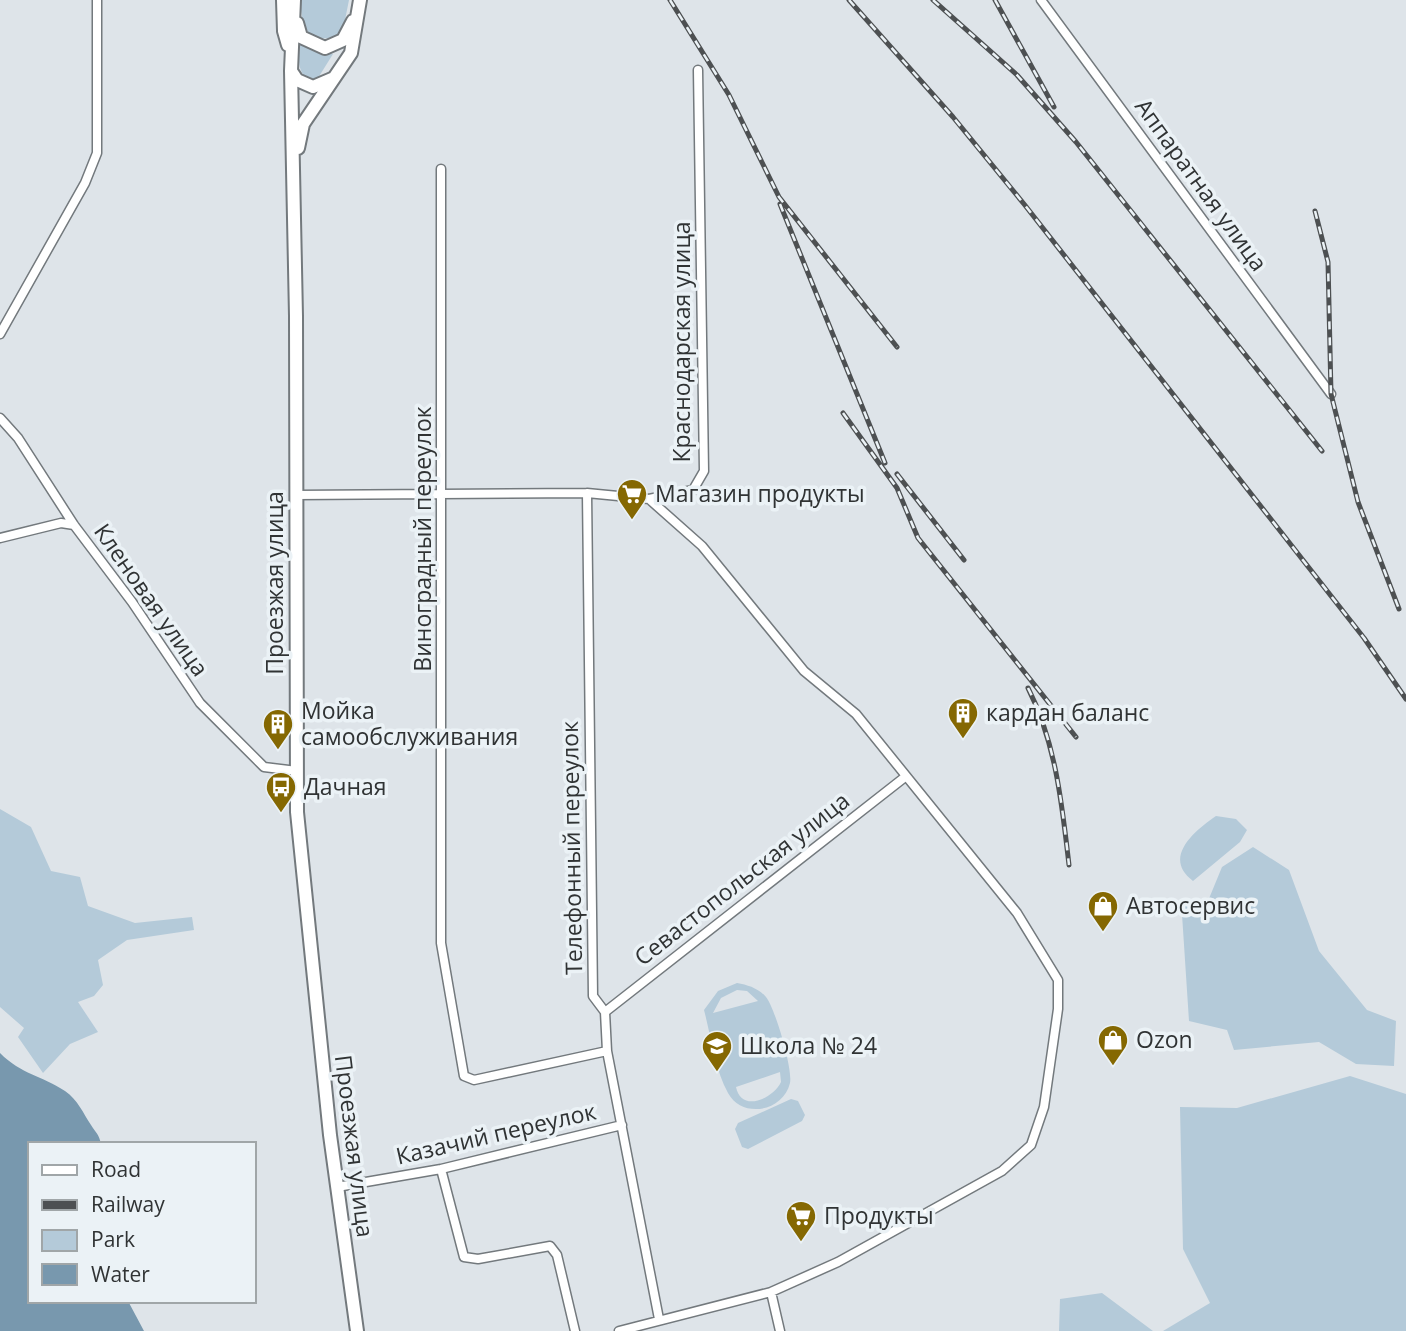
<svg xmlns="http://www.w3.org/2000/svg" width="1406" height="1331" viewBox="0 0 1406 1331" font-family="'Open Sans',sans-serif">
  <rect width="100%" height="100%" fill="#dee4e9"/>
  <path fill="#b4cad9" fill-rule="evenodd" d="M300,0H349L344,25L337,36C306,45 302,26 300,0Z
    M300,43L313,51L333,54L318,78L309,80C296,71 299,58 300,43Z
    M0,809L31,827L51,871L80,877L88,906L135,923L192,917L194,930L127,940L98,960L103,985L94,996L78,1002L98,1032L70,1044L43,1073L18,1037L24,1028L0,1007Z
    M1216,816L1236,819L1247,830L1240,842L1193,881C1162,858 1194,831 1216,816Z
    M1253,847L1289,870L1319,951L1367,1010L1396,1021L1394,1066L1356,1064L1319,1042L1234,1050L1227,1030L1189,1021L1181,899L1208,901L1222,867Z
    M737,983C748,985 758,988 766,997C775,1008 793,1069 790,1083C783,1112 742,1119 728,1093C715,1070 711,1036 704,1010L718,991ZM737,990L747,991L758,1001L713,1013L721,998ZM780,1072L781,1082C773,1099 741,1113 736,1087Z
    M1350,1076L1406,1094V1331H1163L1210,1303L1183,1249L1180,1107L1237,1108Z
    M791,1099L798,1101L805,1115L802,1121L748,1149L742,1147L735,1129L738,1123Z
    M1102,1293L1153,1331H1059L1060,1299Z"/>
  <path fill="#7898ae" d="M0,1053C22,1075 41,1075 65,1091C78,1100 83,1113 91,1125C96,1133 99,1134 101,1144H30V1301H128L144,1331H0Z"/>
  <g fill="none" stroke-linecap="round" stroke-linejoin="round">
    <g stroke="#73797d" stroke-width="11">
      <path id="street" d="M1041,0L1331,394
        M441,169V943L464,1076L474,1080L607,1051
        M0,334L85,183L97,153V0
        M0,418L18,438L74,525L132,602L200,703L264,767L297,771
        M587,493L593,996L605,1012L607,1051L659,1319
        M295,495L587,493L649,499
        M0,538L61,523L74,525
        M605,1012L905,777
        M441,1169L464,1257L478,1259L550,1246L557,1255L575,1331
        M337,1187L441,1169L622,1125
        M771,1292L780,1331
        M619,1331L771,1292L838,1262L1002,1171L1031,1145L1044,1107L1058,1009V980L1017,913L856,714L804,671L702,546L649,499L693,490L704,471L698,70"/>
    </g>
    <g stroke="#73797d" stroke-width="16">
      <path id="primary" d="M283,0L284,31L288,45
        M294,0L291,71L296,316L297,812L330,1135L357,1331
        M297,23L301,37L325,48L343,40L353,21
        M291,71L297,80L313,87L334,78
        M298,148L303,124L351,53L360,0"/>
    </g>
    <use href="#street" stroke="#fff" stroke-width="8"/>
    <use href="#primary" stroke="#fff" stroke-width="12"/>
    <g stroke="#4d5052" stroke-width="5">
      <path id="rail" d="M670,0L729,95L779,197L897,347
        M849,0L953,117L1024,204L1364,638L1406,699
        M933,0L1017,75L1076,142L1322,451
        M995,0L1054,107
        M780,204L885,463
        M1315,211L1328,262L1331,394L1358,502L1399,609
        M843,413L897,488L918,538L1076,737
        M897,474L964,560
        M1028,688C1056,743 1062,805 1069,865"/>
    </g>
    <use href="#rail" stroke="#ebf2f6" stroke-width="2.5" stroke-dasharray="8" stroke-linecap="butt"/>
  </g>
  <defs>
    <g id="supermarket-pin" transform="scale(1.575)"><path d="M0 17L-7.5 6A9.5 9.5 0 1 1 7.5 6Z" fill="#856802" stroke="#ebf2f6"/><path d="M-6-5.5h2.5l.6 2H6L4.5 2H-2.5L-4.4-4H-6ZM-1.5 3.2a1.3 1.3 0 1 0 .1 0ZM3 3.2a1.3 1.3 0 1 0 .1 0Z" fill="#fff"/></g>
    <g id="building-pin" transform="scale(1.575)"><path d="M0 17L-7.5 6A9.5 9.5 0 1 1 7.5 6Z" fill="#856802" stroke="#ebf2f6"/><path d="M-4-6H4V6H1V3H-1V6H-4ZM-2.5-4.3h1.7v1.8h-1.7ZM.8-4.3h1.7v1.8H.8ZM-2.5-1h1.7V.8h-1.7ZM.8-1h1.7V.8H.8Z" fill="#fff"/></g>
    <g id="bus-pin" transform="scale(1.575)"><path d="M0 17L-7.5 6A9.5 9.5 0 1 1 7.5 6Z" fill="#856802" stroke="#ebf2f6"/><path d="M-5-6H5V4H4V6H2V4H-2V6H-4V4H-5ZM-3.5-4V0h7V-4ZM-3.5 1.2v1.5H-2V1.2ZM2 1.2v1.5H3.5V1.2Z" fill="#fff"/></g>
    <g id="shop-pin" transform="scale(1.575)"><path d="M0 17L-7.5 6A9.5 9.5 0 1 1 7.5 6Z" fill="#856802" stroke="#ebf2f6"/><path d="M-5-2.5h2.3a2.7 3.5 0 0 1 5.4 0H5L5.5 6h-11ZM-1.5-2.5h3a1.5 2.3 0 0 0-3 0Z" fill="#fff"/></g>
    <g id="school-pin" transform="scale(1.575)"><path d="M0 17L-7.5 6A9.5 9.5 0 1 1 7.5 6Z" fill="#856802" stroke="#ebf2f6"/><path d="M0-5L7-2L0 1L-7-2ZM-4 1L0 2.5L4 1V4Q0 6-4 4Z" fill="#fff"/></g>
  </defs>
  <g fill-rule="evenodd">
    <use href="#supermarket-pin" x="632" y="494"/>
    <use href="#building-pin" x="963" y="713"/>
    <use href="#building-pin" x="278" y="724"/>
    <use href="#bus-pin" x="281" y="787"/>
    <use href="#shop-pin" x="1103" y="906"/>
    <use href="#shop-pin" x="1113" y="1040"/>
    <use href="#school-pin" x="717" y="1046"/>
    <use href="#supermarket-pin" x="801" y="1216"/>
  </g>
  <g text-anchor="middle" stroke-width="7" stroke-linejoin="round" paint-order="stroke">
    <g font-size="23" fill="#303334" stroke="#ebf2f6">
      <text transform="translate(1201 185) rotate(54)" y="8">Аппаратная улица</text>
      <text transform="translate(682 342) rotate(-90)" y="8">Краснодарская улица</text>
      <text transform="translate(423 539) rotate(-90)" y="8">Виноградный переулок</text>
      <text transform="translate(275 583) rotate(-90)" y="8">Проезжая улица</text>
      <text transform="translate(151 600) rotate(55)" y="8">Кленовая улица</text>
      <text transform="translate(572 848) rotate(-91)" y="8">Телефонный переулок</text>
      <text transform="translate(742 879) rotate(-38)" y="8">Севастопольская улица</text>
      <text transform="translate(496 1134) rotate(-13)" y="8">Казачий переулок</text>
      <text transform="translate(354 1146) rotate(83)" y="8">Проезжая улица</text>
    </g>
    <g font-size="23" fill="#303334" stroke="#ebf2f6" text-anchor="start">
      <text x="655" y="502">Магазин продукты</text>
      <text x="301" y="719">Мойка<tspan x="301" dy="26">самообслуживания</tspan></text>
      <text x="986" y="721">кардан баланс</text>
      <text x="304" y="795">Дачная</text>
      <text x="1126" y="914">Автосервис</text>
      <text x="1136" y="1048">Ozon</text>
      <text x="740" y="1054">Школа № 24</text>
      <text x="824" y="1224">Продукты</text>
    </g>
  </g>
  <rect x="28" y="1142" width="228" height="161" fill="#ebf2f6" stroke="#a0a6a8" stroke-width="2"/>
  <rect x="42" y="1165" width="35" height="10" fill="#ffffff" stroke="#a0a6a8" stroke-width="2"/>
  <text x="91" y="1177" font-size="21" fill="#303334">Road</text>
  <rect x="42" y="1200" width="35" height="10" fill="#4d5052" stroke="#a0a6a8" stroke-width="2"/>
  <text x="91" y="1212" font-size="21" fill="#303334">Railway</text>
  <rect x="42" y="1230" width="35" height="21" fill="#b4cad9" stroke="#a0a6a8" stroke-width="2"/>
  <text x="91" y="1247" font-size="21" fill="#303334">Park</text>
  <rect x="42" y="1264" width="35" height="21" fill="#7898ae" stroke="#a0a6a8" stroke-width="2"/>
  <text x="91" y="1282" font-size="21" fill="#303334">Water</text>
</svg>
